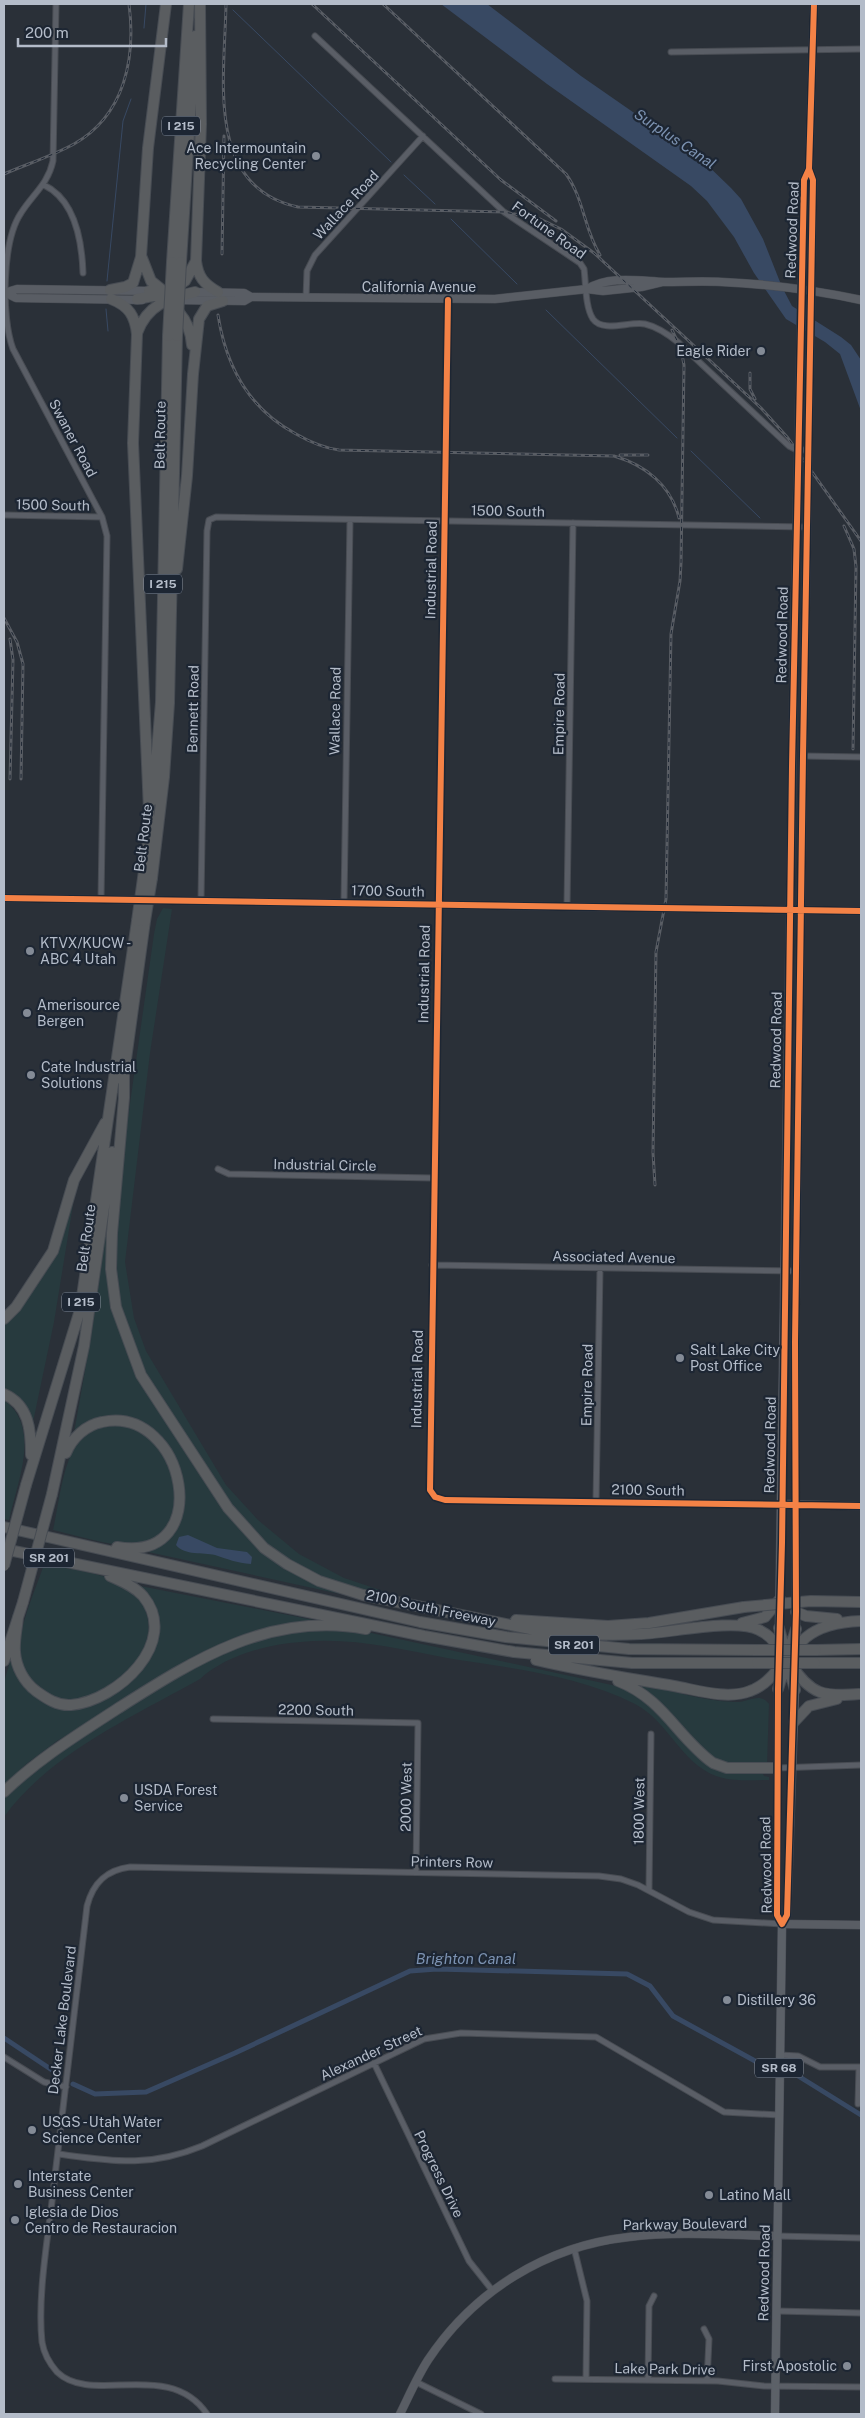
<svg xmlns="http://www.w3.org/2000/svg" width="865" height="2418" viewBox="0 0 865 2418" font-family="'Public Sans',sans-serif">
  <rect width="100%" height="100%" fill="#2a3038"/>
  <path fill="#273a3e" d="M163,908L172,909L150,1053L125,1262L134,1318L146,1351L226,1485L258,1520L299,1554L344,1578L386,1592V1594L338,1584L304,1569L270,1548L229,1507L135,1358L113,1279L122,1160L154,934L157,919Z
    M70,1204L73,1205L54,1322L33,1422L30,1421L4,1393V1320L35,1283Z
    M108,1214C107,1244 106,1278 113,1308C123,1354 148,1393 173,1433C206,1486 232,1528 283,1566C300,1579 321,1586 340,1594L139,1550L157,1542L182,1500C177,1485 165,1446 158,1435C153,1429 145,1425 139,1422C114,1411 96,1422 74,1433L92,1331Z
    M4,1400C42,1428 17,1482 9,1520L4,1519Z
    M111,1423C121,1425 140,1427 147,1434C176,1463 193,1525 144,1543C123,1551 76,1535 53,1530C60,1501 63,1448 89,1431C95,1427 104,1425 111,1423Z
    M44,1564C66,1569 110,1573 128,1588C191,1638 93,1724 44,1696C40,1694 37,1688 34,1685C30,1681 23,1676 21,1671C11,1641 35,1593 44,1564Z
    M135,1585L329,1623L290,1626L179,1667L57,1741L25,1765L4,1786V1682L10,1662L13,1663L21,1682L28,1691L44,1702L67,1708L130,1677L156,1629Z
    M341,1630L371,1633L621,1687L643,1699L705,1763C724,1775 742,1774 763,1774L764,1776L769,1777V1780C752,1780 732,1782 716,1776C681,1763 668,1721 635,1704C578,1675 509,1668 447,1658C399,1649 351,1637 301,1642C267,1644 225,1656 200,1679C134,1716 49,1754 4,1817V1794L54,1750L220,1651L288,1632Z
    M636,1683C668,1689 701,1701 735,1702C748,1703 759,1691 769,1704L767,1765H736L713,1760L635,1686Z"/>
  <path fill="#384963" d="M441,4H487L581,76L702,160L731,188L741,199L763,239L782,287L792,306L841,337L851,345L861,360V411L840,354L825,342L786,319L754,273L734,237L707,201L691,186L547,84Z
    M188,1535L217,1548L247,1552L252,1557L251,1564C237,1563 227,1559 215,1555C203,1552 185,1556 176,1545L179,1537Z"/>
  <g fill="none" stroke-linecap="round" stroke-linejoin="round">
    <path stroke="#384963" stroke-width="1" d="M233,10L391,162
      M144,28L146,4
      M404,175L435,204
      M451,219L517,284
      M107,281L123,121L131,99
      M106,309L108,331
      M546,310L677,438
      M691,451L760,518"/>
    <path stroke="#384963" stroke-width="5" d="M4,2038L58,2074
      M795,2074L861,2115
      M73,2084L95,2094L146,2092L235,2053L410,1971L437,1969L627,1974L650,1986L673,2016L766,2067"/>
    <g stroke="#484c53" stroke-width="7">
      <path id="street" d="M56,4L53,161C48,184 33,194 21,213C2,241 1,317 13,349L102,517L107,536L101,899
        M315,36L504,212L580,263L584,269C586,283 585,307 593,319C603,333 630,321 645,324C658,327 668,334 679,343L789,446L797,450H808
        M671,52L861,49
        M44,185C75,200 82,242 83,273
        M306,298L307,271L315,255L423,136
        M448,300L430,1490L435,1497L445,1500L782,1504
        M4,515L102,517
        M803,756L861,757
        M201,900L207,531L209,520L216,517L806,527
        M344,902L350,520
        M567,906L573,523
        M218,1169L229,1174L433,1178
        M432,1265L796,1271
        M596,1502L600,1268
        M213,1719L418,1723L416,1872
        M777,1768L861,1765
        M649,1889L651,1734
        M780,2055L798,2056L820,2067H861
        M4,2057L44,2082L66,2087
        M374,2063L469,2261L492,2290
        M858,2104L859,2067
        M58,2154C112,2161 149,2168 202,2146L424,2039L461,2033L596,2037L724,2112L779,2115
        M777,2236L861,2238
        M574,2248L587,2301L586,2379
        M776,2311L861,2313
        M704,2329L709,2339L707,2381
        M555,2379L718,2381L764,2386L861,2387
        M648,2380L649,2306L654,2296
        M416,2382L481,2414
        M207,2414C169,2358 92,2406 57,2372C49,2363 44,2354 42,2342C37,2293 49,2233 54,2184C65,2091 76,1998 87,1906C93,1883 106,1870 130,1867L599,1876L621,1879L638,1885L689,1912L713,1920L782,1924"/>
    </g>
    <g stroke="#484c53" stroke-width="9">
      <path id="secondary" d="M587,289C610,275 639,281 665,282C684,282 703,281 722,282C769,284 815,290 861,300
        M191,292L244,293L251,297L495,299L587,289L603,291L641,287L662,282
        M4,293L17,289L152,291
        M6,293L16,298L142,300
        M174,300L244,301L251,297
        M4,898L861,911
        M782,1504L861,1506
        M782,1924L861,1925
        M400,2414C409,2396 417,2377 428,2360C474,2291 546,2246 629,2237C677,2231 728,2235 777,2236"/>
    </g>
    <g stroke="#484c55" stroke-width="9">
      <path id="primary" d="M779,1633L794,655L804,180L809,169
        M796,1634L795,1342L803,756L813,180L809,169L814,4
        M778,1685L777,1915L782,1924
        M775,2414L782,1924L787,1915L795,1686"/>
    </g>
    <g stroke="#474c53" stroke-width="12">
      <path id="highway" d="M200,4L201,124L196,261C198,277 204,284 218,292
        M142,258L151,281L167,294
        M172,262L189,4
        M181,262L195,36
        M174,289L185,281L196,261
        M110,290L125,287L133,283L141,257L148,148L166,4
        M149,291C173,303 190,317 192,345
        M111,299C129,306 135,316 137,334L133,443L150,833
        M137,299L158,295
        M137,333C147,305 168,298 195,292
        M177,569L187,476L193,374L199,319L207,306L223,301
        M153,800L161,702L168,336
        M143,878L150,827
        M152,878L164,777L169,703L177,336
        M124,1074V1098L112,1233L111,1269L116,1307L141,1375L228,1508L264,1548L287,1564L319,1581L363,1595L540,1631
        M123,1081L145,921
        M4,1319L16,1307L53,1251L74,1180L105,1123
        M4,1394C29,1405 31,1430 31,1455
        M66,1453C72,1438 86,1425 102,1422C186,1404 217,1564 117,1547
        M26,1485L80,1310L137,921
        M52,1494L84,1346L112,1152
        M4,1527L420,1622L506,1637L629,1649L758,1650
        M4,1549L424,1636L514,1652L632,1663H757
        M796,1612L806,1616L837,1619
        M18,1617C17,1629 14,1640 15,1652C16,1667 24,1682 36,1691C46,1698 57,1706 71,1705C117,1701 181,1642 143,1596C134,1586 121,1581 110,1576
        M516,1620L608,1626L649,1623L744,1607
        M742,1623L765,1617L780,1599
        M779,1628L785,1651
        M535,1630C570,1634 606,1636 641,1634C670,1633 735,1618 759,1630C781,1640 789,1667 795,1690
        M816,1650L861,1649
        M536,1660C582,1671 628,1678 674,1686C697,1690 727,1700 750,1691C775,1682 789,1654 796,1629
        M4,1661L23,1602
        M815,1663H861
        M791,1664C810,1695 825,1697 859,1694
        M618,1681C664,1699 677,1737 713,1763L727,1768H777
        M778,1689C792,1641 810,1623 861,1621
        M794,1722L809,1706L837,1699
        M4,1792C38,1759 77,1735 117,1709C194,1660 270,1611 366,1629"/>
    </g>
    <use href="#street" stroke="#5a5e66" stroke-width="5"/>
    <use href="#secondary" stroke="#595d64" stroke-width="8"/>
    <use href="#primary" stroke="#5c6168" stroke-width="8"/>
    <use href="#highway" stroke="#5a5d60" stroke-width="10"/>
    <g stroke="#595d64" stroke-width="3">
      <path id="rail" d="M226,4C225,76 204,187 298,207L504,212L540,219L561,229L594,253L761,408L788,438L861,541
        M312,4L501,180L556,221
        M383,4L566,174C584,199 584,229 600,255
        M4,174C27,164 52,156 74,144C125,115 136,58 129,4
        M222,254L224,136
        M218,315C226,367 249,409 296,434C310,442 324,448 339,450L614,456C645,465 671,485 679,518
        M750,373V389L755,399
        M620,455H648
        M844,526L854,549L856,567L853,749
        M4,618L17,642L23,664L21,779
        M10,639L13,660L10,779
        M655,1185L653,1153L656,952L666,899L671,634L680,581L681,563L684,365L681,349L672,330"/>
    </g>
    <use href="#rail" stroke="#1d2633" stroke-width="1" stroke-dasharray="4" stroke-linecap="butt"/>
    <g stroke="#474c53" stroke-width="12" stroke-linecap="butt">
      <path id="highway-bridge" d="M168,336L172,262
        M177,336L181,262
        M137,921L143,878
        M145,921L152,878
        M4,1566L26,1485
        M23,1602L52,1494
        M744,1607L811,1601L861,1602
        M758,1650H816
        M757,1663H815"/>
    </g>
    <use href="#highway-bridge" stroke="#5a5d60" stroke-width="10"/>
    <g stroke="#1d2633" stroke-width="9">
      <path id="cycleway" d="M809,169L804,180L792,766L782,1543L778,1689L777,1915L782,1924L787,1915L796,1612L795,1342L803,756L813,180L809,169L814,4
        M448,300L430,1490L435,1497L445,1500L861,1506
        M4,898L861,911"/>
    </g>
    <use href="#cycleway" stroke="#f48246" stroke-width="6"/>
  </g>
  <g fill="#848b96" stroke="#1d2633" stroke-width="2">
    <circle cx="316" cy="156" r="5"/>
    <circle cx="761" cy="351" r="5"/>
    <circle cx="30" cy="951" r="5"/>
    <circle cx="27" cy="1013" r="5"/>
    <circle cx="31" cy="1075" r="5"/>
    <circle cx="680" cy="1358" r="5"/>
    <circle cx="124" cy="1798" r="5"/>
    <circle cx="727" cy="2000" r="5"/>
    <circle cx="32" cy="2130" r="5"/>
    <circle cx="18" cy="2184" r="5"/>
    <circle cx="709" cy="2195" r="5"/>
    <circle cx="15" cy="2220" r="5"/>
    <circle cx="847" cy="2366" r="5"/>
  </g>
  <g text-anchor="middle" stroke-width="4.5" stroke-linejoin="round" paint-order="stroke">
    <g fill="#1d2633" stroke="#878f9c" stroke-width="1">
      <rect x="162" y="116.5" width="38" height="19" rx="4"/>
      <rect x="144" y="574.5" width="38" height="19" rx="4"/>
      <rect x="62" y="1292.5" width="38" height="19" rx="4"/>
      <rect x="24" y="1548.5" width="50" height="19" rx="4"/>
      <rect x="549" y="1635.5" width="50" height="19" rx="4"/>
      <rect x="755" y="2058.5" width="48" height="19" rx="4"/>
    </g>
    <g font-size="12" font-weight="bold" fill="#b4bcc9">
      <text x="181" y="130">I 215</text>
      <text x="163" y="588">I 215</text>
      <text x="81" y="1306">I 215</text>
      <text x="49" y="1562">SR 201</text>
      <text x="574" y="1649">SR 201</text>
      <text x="779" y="2072">SR 68</text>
    </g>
    <g font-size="14" fill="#b4bcc9" stroke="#1d2633" text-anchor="start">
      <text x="306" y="153" text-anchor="end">Ace Intermountain<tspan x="306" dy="16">Recycling Center</tspan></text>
      <text x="751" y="356" text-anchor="end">Eagle Rider</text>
      <text x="40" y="948">KTVX/KUCW -<tspan x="40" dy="16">ABC 4 Utah</tspan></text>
      <text x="37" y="1010">Amerisource<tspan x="37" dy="16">Bergen</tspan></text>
      <text x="41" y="1072">Cate Industrial<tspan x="41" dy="16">Solutions</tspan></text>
      <text x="690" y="1355">Salt Lake City<tspan x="690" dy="16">Post Office</tspan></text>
      <text x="134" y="1795">USDA Forest<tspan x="134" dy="16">Service</tspan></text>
      <text x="737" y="2005">Distillery 36</text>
      <text x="42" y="2127">USGS - Utah Water<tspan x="42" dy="16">Science Center</tspan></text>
      <text x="28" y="2181">Interstate<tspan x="28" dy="16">Business Center</tspan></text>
      <text x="719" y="2200">Latino Mall</text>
      <text x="25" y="2217">Iglesia de Dios<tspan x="25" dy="16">Centro de Restauracion</tspan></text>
      <text x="837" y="2371" text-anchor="end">First Apostolic</text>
    </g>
    <g font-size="14" fill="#b4bcc9" stroke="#1d2633">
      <text transform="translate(346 205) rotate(-47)" y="5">Wallace Road</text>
      <text transform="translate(549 230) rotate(36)" y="5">Fortune Road</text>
      <text transform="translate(792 230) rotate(-88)" y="5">Redwood Road</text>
      <text x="419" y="292">California Avenue</text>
      <text transform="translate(160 435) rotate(-89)" y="5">Belt Route</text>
      <text transform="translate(73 438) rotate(62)" y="5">Swaner Road</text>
      <text transform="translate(53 505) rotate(1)" y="5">1500 South</text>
      <text transform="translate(508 511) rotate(1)" y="5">1500 South</text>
      <text transform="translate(431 570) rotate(-89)" y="5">Industrial Road</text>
      <text transform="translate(782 635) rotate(-89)" y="5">Redwood Road</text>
      <text transform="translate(193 709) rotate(-89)" y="5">Bennett Road</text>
      <text transform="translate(335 711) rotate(-89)" y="5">Wallace Road</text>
      <text transform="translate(559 714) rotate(-89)" y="5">Empire Road</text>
      <text transform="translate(143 838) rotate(-83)" y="5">Belt Route</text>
      <text transform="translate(388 891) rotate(1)" y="5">1700 South</text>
      <text transform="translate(424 974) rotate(-89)" y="5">Industrial Road</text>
      <text transform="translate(776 1040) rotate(-89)" y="5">Redwood Road</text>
      <text transform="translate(325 1165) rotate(1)" y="5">Industrial Circle</text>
      <text transform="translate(86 1238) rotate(-82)" y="5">Belt Route</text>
      <text transform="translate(614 1257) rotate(1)" y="5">Associated Avenue</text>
      <text transform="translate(417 1379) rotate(-89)" y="5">Industrial Road</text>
      <text transform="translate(587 1385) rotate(-89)" y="5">Empire Road</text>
      <text transform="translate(770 1445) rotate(-89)" y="5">Redwood Road</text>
      <text transform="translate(648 1490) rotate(1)" y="5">2100 South</text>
      <text transform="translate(431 1608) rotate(12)" y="5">2100 South Freeway</text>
      <text transform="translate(316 1710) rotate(1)" y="5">2200 South</text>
      <text transform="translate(406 1797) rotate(-89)" y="5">2000 West</text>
      <text transform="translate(639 1811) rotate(-89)" y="5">1800 West</text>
      <text transform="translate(452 1862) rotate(1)" y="5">Printers Row</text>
      <text transform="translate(766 1865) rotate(-91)" y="5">Redwood Road</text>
      <text transform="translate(62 2020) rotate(-83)" y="5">Decker Lake Boulevard</text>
      <text transform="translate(371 2053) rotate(-25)" y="5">Alexander Street</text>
      <text transform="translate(439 2174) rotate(64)" y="5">Progress Drive</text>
      <text transform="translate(685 2224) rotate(-1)" y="5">Parkway Boulevard</text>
      <text transform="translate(764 2273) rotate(-89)" y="5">Redwood Road</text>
      <text transform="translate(665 2369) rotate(1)" y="5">Lake Park Drive</text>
    </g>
    <g font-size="15" font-style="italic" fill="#7c92b1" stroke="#1d2633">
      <text transform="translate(675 139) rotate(34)" y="5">Surplus Canal</text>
      <text x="466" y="1964">Brighton Canal</text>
    </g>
  </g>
  <rect width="865" height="2418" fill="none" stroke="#b4bcc9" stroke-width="10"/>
  <path d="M18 38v8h148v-8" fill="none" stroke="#b4bcc9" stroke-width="2.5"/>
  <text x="25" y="38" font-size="15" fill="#b4bcc9" stroke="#1d2633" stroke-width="4" paint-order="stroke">200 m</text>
</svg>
